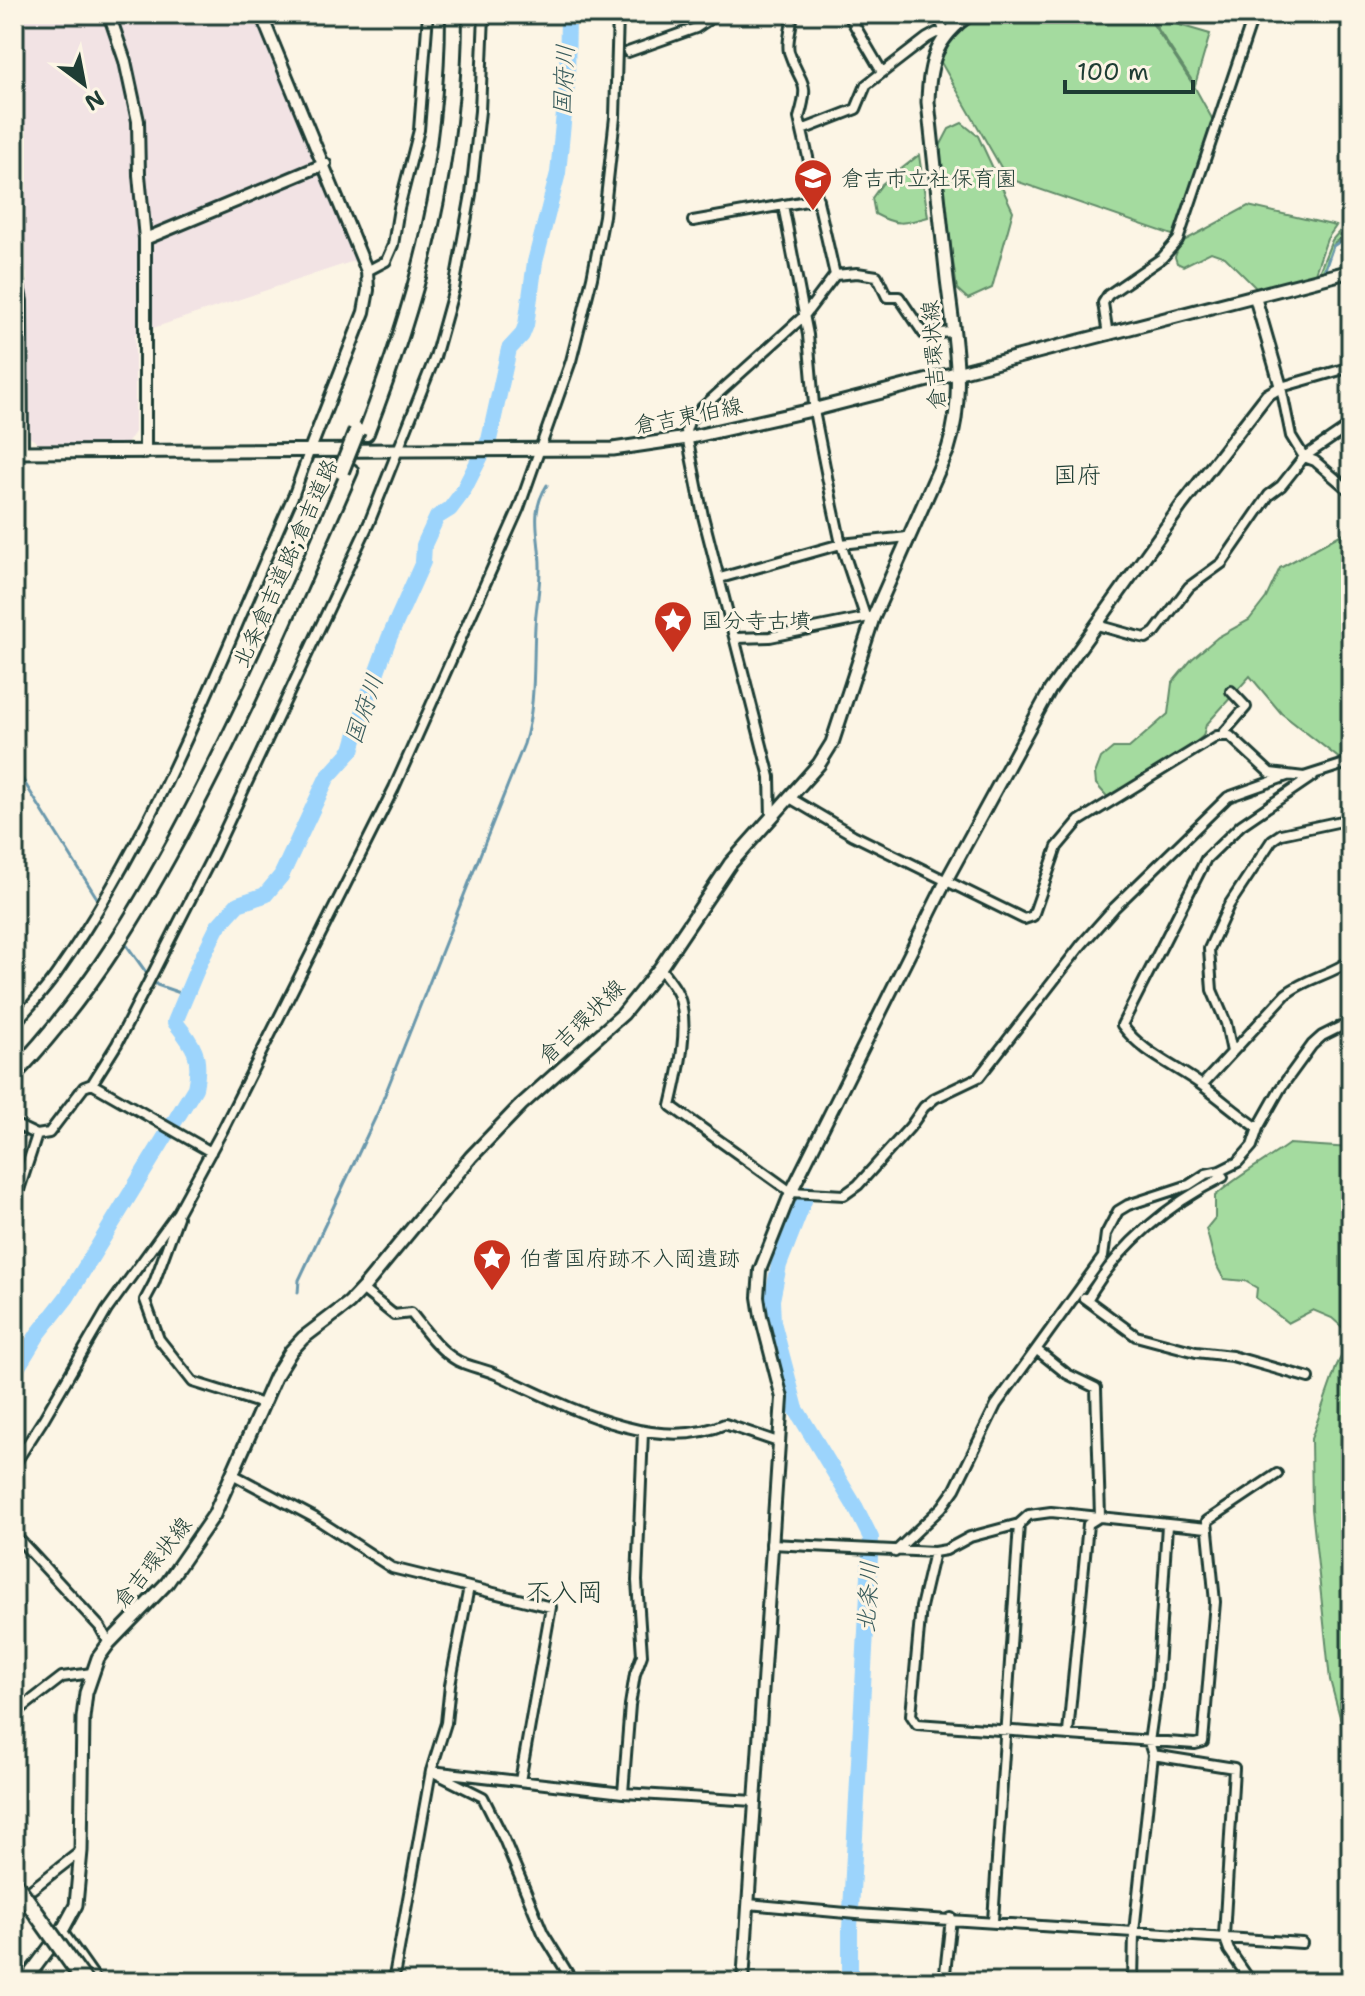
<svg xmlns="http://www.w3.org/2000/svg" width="1365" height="1996" viewBox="0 0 1365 1996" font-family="'Shantell Sans','Klee One',sans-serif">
  <rect width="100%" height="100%" fill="#fcf5e5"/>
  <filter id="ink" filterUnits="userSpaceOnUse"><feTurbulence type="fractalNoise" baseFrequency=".0125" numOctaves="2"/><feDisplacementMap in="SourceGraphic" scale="16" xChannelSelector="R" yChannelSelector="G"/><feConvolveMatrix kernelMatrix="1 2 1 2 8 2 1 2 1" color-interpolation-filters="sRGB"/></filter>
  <g filter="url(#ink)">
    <path fill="#f2e3e4" d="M14,14H256L313,156L309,166L328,187L357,260L135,334V432L125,447H46L45,444L38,443L28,436L27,273L14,269Z"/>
    <path fill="#a4db9f" stroke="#628c6a" stroke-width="2" d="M977,14H1146L1194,86L1214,122L1174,234L1172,235L1007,178L939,59L947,40Z
      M1148,14H1172L1169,22L1210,34L1195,85Z
      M962,123L978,136L1013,211L992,288L968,299L957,289L937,152L949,129Z
      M919,155L928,217C904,224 897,226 875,214L872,198L882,184Z
      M1351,195V212L1346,236L1335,242L1323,272H1319L1332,240L1346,224Z
      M1248,206L1336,226L1327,239L1315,273L1307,282L1261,293L1225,257L1211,252L1183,266L1177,263L1175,257L1180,243Z
      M1351,529V754L1340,759L1281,713L1250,676L1206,725L1203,736L1165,769L1111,801L1096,784L1095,774L1101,758L1113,748H1129L1168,714L1172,683L1192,659L1218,637L1249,620L1266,598L1280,568Z
      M1289,1144L1351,1148V1335L1332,1318L1313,1310L1288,1323L1256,1298L1257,1288L1245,1281L1224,1279C1211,1258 1213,1251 1206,1229L1215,1218V1196C1237,1176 1264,1162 1289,1144Z
      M1351,1337V1758L1330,1680L1312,1509L1311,1439L1337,1365Z"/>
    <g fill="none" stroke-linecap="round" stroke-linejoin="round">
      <path stroke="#6a98ac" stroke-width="3" d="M1324,272L1333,246L1347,237L1351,218
        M14,766L97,898
        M125,943L148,975
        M153,981L157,985L186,995
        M298,1293L299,1280L378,1112L524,744C536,706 533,666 535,626C536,607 540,589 540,570C541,537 528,515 547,485"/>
      <path stroke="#9cd4fc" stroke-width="16" d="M807,1193L779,1265L772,1300L773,1322L796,1409L856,1508L871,1538L850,1929V1982
        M14,1373L38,1334L67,1297L195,1088C202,1056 194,1046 175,1022L200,962L218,926L238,904L265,895L281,876L327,778L352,750L368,696L389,638L423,562L424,545L437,517L450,509L462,493L489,440L509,349L522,335L526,325L535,262L558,173L567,84L568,14"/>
      <g stroke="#1f3d34" stroke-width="14">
        <path id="minor" d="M848,14L882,72
          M628,52L696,28L717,14
          M802,130L856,109L866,85L927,38L936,33L946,34L937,14
          M783,205L808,335L815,416L833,507L841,544L865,616
          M693,221L818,199
          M367,271L386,261L393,245L399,208L419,130L428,14
          M835,275L857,273L877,276L887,297H899L924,334L953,332
          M1108,335L1103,303L1108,295L1162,258L1178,240L1254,14
          M1351,367L1281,387L1291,436L1304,457L1315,461L1351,492
          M720,578L841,544L908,537
          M1097,625L1136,636L1146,638L1155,632L1189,587L1222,563L1269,495L1281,486L1304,457L1351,425
          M736,638L770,637L869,617
          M1221,736L1246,707L1231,691
          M790,798L853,835L1024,919L1033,916L1057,847L1079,821L1217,736H1230L1270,773L1304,777L1351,762
          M771,817L770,777L703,516L686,431L689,421L703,407L804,316L835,275L799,118C811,78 800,86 789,52C786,41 793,26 792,14
          M660,968C666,976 674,985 678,994C691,1024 678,1076 671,1106L791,1192L844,1195L858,1185L910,1127L924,1107L935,1098L979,1077L1082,944L1114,908L1228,797L1287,776
          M14,1025C28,1008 44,992 57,973C160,826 221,657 294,494L309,452
          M1232,1052L1226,1023L1212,990L1209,949L1229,905L1272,840L1281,834L1351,819
          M92,1084L211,1152
          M1202,1085L1286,994C1306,978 1331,975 1351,960
          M14,1124L37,1135L49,1133L84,1087L92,1084L117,1044L214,853L369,523L435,357L454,289L471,194L480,111L484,14
          M1258,1128C1239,1115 1222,1100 1203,1086C1176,1066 1142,1053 1122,1025L1206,859L1241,825L1313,776
          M14,1205L37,1135
          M178,1217L154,1283L145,1300L159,1339L193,1382L263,1404
          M362,1289L394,1315L411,1313C425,1330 438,1350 458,1361C470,1367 485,1369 498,1375C564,1405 655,1455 725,1424L778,1442
          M1084,1298L1087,1300C1117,1247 1168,1204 1223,1177
          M1087,1300L1136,1336L1196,1352L1232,1356L1309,1378
          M1037,1350L1067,1374L1096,1388L1100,1516
          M14,1465L43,1420L107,1310L178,1212L222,1131L394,788L519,508L571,361L592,278L604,216L615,117L618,14
          M234,1475L315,1518L392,1568L469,1587L450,1685L446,1723L431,1771L393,1982
          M14,1534L100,1627L109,1643
          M771,1544L934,1552L946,1550L970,1537L1019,1524L1029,1515L1051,1512L1207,1528
          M895,1552L942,1507L955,1489L996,1405L1103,1257L1106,1234L1118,1211L1128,1205L1189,1185L1206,1174L1220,1171L1238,1162L1252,1146L1258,1128L1280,1089L1312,1045L1322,1036L1340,1027H1351
          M934,1552L921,1607L911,1715L917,1724L1195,1744L1203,1742L1215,1602L1207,1521L1277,1474
          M469,1587L551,1607L520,1781
          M14,1714L62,1677L92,1673
          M1068,1733L1088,1524L1099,1517
          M1153,1755L1234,1768L1224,1936L1229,1950L1251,1982
          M431,1771L623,1793L754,1801
          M435,1773L483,1797L504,1839L543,1933L573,1982
          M623,1793L630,1705L635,1674L642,1655L637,1581L643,1432
          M14,1903L81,1851
          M748,1904L857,1914L1302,1943
          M993,1921L1019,1524
          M62,1931L98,1982
          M944,1982L951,1918
          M1133,1982L1134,1932L1153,1755L1149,1742L1157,1686L1167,1525"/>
      </g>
      <g stroke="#1f3d34" stroke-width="16">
        <path id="tertiary" d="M109,14L125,61L138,121L139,175L145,239V453
          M261,14L367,271L368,290L364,312L309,452
          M145,239L325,164
          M14,264L21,301L22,452
          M743,1982L782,1398L761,1316L758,1297L760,1270L791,1192L947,879L1050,690L1181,506L1267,395L1281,387L1255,297"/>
      </g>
      <g stroke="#1f3d34" stroke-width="17">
        <path id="secondary" d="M14,452L613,449L687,438L816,409L1351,271
          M24,1982L62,1931L76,1905L81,1851L83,1718L86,1693L98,1658L109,1643L167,1583L214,1515L275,1377L291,1351L303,1338L349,1303L364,1287L471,1157L521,1105L623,1014L660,968L730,864L819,764L832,743L873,618L948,449C966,394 954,336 947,279C941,220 934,161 928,102C929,62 936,38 970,14"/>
      </g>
      <g stroke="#1f3d34" stroke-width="20">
        <path id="motorway" d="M366,433C420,292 454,166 454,14
          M14,1074C96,987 148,897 202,792C256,687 303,579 350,471"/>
      </g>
      <use href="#minor" stroke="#fcf5e5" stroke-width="8"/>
      <use href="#tertiary" stroke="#fcf5e5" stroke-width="10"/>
      <use href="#secondary" stroke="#fcf5e5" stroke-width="11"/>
      <use href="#motorway" stroke="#fcf5e5" stroke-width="14"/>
      <g stroke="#1f3d34" stroke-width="20" stroke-linecap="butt">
        <path id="motorway-bridge" d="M341,471L357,431
          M14,1882L85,1982"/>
      </g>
      <use href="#motorway-bridge" stroke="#fcf5e5" stroke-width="14"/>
    </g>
  </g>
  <defs>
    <g id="school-pin" transform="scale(2)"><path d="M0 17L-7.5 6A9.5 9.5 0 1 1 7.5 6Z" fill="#c8321e" stroke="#fcf5e5"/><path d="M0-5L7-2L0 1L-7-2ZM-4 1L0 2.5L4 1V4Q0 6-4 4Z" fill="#fff"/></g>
    <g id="sight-pin" transform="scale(2)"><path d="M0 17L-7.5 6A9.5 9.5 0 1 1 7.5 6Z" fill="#c8321e" stroke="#fcf5e5"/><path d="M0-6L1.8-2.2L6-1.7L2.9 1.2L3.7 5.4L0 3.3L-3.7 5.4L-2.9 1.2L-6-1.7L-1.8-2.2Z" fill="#fff"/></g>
  </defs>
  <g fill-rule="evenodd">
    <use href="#school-pin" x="813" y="178"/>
    <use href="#sight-pin" x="673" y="620"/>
    <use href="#sight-pin" x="492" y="1258"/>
  </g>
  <g text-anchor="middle" stroke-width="6" stroke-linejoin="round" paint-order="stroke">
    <g font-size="22" fill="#1f3d34" stroke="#fcf5e5" text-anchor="start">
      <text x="841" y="186">倉吉市立社保育園</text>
      <text x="701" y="628">国分寺古墳</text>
      <text x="520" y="1266">伯耆国府跡不入岡遺跡</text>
    </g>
    <g font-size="22" fill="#1f3d34" stroke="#fcf5e5">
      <text transform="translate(933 355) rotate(-94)" y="8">倉吉環状線</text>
      <text transform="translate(688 415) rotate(-11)" y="8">倉吉東伯線</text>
      <text transform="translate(285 563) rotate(-66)" y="8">北条倉吉道路;倉吉道路</text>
      <text transform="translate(581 1021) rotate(-44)" y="8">倉吉環状線</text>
      <text transform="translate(152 1562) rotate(-51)" y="8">倉吉環状線</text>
    </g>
    <g font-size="24" font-style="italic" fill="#385b5c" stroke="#fcf5e5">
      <text transform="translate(564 80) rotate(-87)" y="8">国府川</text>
      <text transform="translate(364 709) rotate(-71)" y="8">国府川</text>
      <text transform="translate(868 1597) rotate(-87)" y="8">北条川</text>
    </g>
    <g font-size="24" fill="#1f3d34" stroke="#fcf5e5">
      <text x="1077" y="483">国府</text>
    </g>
    <g font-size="26" fill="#1f3d34" stroke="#fcf5e5">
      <text x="564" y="1601">不入岡</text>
    </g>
  </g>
  <rect width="1365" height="1996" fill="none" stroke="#fcf5e5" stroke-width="48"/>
  <rect x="24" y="24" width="1317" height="1948" fill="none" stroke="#1f3d34" stroke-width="3" filter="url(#ink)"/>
  <g transform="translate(84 84) rotate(148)" stroke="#fcf5e5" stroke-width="6" paint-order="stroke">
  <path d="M0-6L14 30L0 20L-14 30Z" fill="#1f3d34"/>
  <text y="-12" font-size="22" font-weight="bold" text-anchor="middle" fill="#1f3d34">N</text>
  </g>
  <path d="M1065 80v12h128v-12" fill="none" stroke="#1f3d34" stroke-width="4"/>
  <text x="1077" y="80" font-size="24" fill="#1f3d34" stroke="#fcf5e5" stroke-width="6" paint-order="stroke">100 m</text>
</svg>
